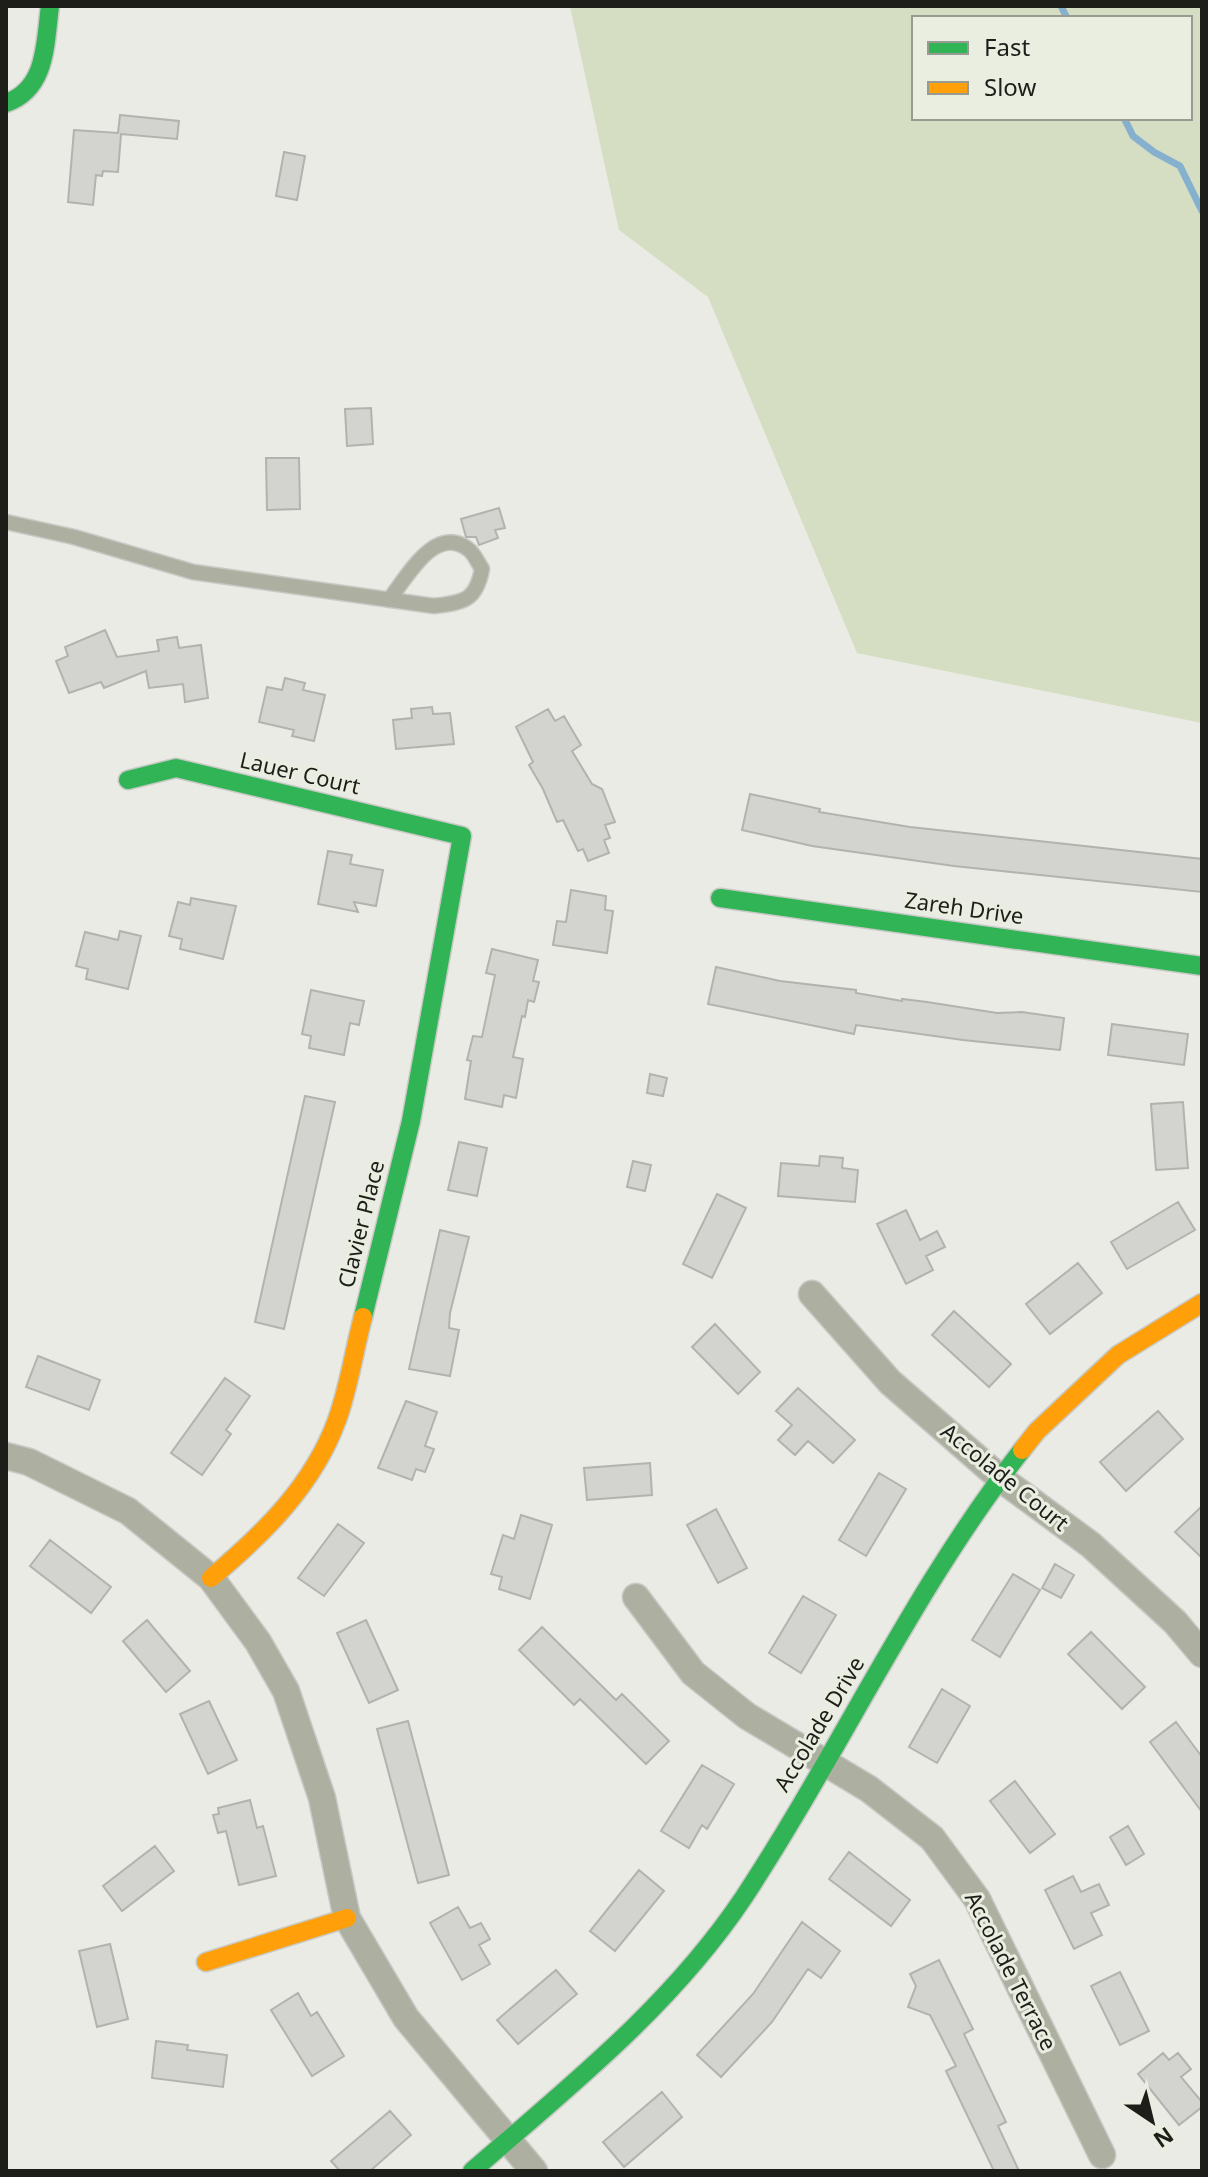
<svg xmlns="http://www.w3.org/2000/svg" width="1208" height="2177" viewBox="0 0 1208 2177" font-family="'Noto Sans',sans-serif">
  <rect width="100%" height="100%" fill="#e9ebe4"/>
  <path fill="#d5ddc2" fill-rule="evenodd" d="M570,6H1202V723L857,653L708,297L619,230ZM914,18H1190V118H914Z"/>
  <g fill="none" stroke-linecap="round" stroke-linejoin="round">
    <path stroke="#86b1ce" stroke-width="7" d="M1061,6L1067,18
      M1124,118L1133,136L1154,152L1180,166L1202,211"/>
  </g>
  <path fill="#d3d4cf" stroke="#b2b3af" stroke-width="2" d="M120,115L179,121L177,139L121,134L118,172L103,171L102,176L96,175L93,205L68,202L74,130L118,133Z
    M284,152L305,156L297,200L276,196Z
    M371,408L373,444L347,446L345,409Z
    M266,458H299L300,509L267,510Z
    M499,508L505,528L495,530L498,538L479,545L476,537H466L461,519Z
    M105,630L117,657L159,651L157,640L177,637L179,648L201,645L208,698L185,702L183,684L149,688L146,671L104,688L101,682L69,693L56,661L68,656L65,647Z
    M285,678L305,683L303,690L325,695L314,741L292,736L294,730L259,722L267,687L282,690Z
    M432,707L433,714L450,713L454,744L396,749L393,720L412,718L411,709Z
    M548,709L555,721L564,716L581,745L572,751L592,784L602,789L615,822L605,825L610,838L604,840L609,853L588,861L583,849L578,851L563,820L557,822L543,789L529,765L533,762L516,727Z
    M750,794L820,809L819,812L910,827L1202,859V892L954,866L812,846L742,830Z
    M328,851L352,855L350,864L383,870L376,906L354,902L358,912L318,904Z
    M571,890L606,896L605,910L613,911L607,953L553,945L557,921L566,922Z
    M191,898L236,906L223,959L180,949L182,939L169,936L178,902L190,905Z
    M120,931L141,936L128,989L86,979L88,969L76,966L85,932L118,940Z
    M492,949L538,960L533,981L539,982L534,1002L528,1000L525,1017L522,1016L513,1057L523,1059L516,1098L504,1095L502,1107L465,1099L471,1061L467,1060L473,1036L482,1037L495,975L486,973Z
    M716,967L780,981L856,990V993L902,1001V999L927,1002L997,1013L1022,1012L1064,1018L1060,1050L963,1040L856,1025L854,1034L708,1004Z
    M311,990L364,1001L359,1025L350,1023L344,1055L309,1048L311,1036L302,1034Z
    M1112,1024L1188,1034L1184,1065L1108,1055Z
    M650,1074L667,1078L663,1096L647,1093Z
    M305,1096L335,1102L284,1329L255,1322Z
    M1183,1102L1188,1168L1156,1170L1151,1104Z
    M459,1142L487,1148L477,1196L448,1190Z
    M820,1156L843,1158L842,1168L858,1170L855,1202L778,1196L781,1163L819,1166Z
    M633,1161L651,1165L645,1191L627,1187Z
    M717,1194L746,1208L712,1278L683,1264Z
    M1178,1202L1195,1230L1127,1269L1111,1242Z
    M906,1210L920,1240L937,1231L945,1247L926,1256L933,1270L906,1284L877,1224Z
    M440,1230L469,1237L450,1313L449,1328L459,1330L450,1376L409,1369Z
    M1078,1263L1102,1293L1050,1334L1026,1304Z
    M954,1311L1011,1364L989,1387L932,1335Z
    M715,1324L760,1372L738,1394L692,1347Z
    M38,1356L100,1380L89,1410L26,1387Z
    M225,1378L250,1396L226,1430L231,1434L202,1475L171,1453Z
    M798,1388L855,1440L833,1463L808,1441L795,1455L778,1440L792,1425L776,1411Z
    M406,1401L437,1412L425,1446L434,1449L425,1472L416,1469L412,1480L378,1468Z
    M1158,1411L1183,1439L1126,1491L1100,1462Z
    M650,1463L652,1495L587,1500L584,1468Z
    M879,1473L906,1489L866,1556L839,1540Z
    M1202,1506V1558L1175,1532Z
    M716,1509L747,1568L718,1583L687,1525Z
    M521,1515L552,1525L530,1599L499,1589L502,1577L491,1574L503,1535L514,1539Z
    M338,1524L364,1543L324,1596L298,1578Z
    M50,1540L111,1587L91,1613L30,1566Z
    M1055,1564L1074,1575L1061,1598L1042,1588Z
    M1013,1574L1040,1590L1000,1657L972,1640Z
    M803,1596L836,1615L801,1673L769,1653Z
    M147,1620L190,1671L166,1692L123,1641Z
    M366,1620L398,1690L369,1703L337,1633Z
    M542,1627L616,1700L622,1694L669,1741L646,1764L580,1699L574,1705L519,1650Z
    M1091,1632L1145,1687L1122,1709L1068,1654Z
    M942,1689L970,1706L937,1763L909,1747Z
    M209,1701L237,1760L208,1774L180,1714Z
    M408,1721L449,1875L418,1883L377,1729Z
    M1176,1722L1202,1757V1812L1150,1742Z
    M702,1765L734,1784L707,1829L702,1825L689,1848L661,1831Z
    M1015,1781L1055,1834L1030,1853L990,1801Z
    M250,1800L257,1828L263,1826L276,1876L239,1885L226,1831L218,1833L213,1815L219,1814L218,1808Z
    M1128,1826L1144,1854L1126,1865L1110,1837Z
    M155,1846L174,1871L122,1911L103,1886Z
    M849,1852L910,1900L891,1926L829,1879Z
    M639,1870L664,1891L615,1951L590,1931Z
    M1073,1876L1081,1892L1099,1884L1109,1905L1091,1913L1102,1935L1074,1949L1045,1890Z
    M458,1907L470,1928L481,1923L490,1939L479,1945L490,1964L462,1980L430,1923Z
    M802,1922L840,1951L821,1978L808,1969L772,2022L721,2077L697,2055L753,1994Z
    M110,1944L128,2019L97,2027L79,1951Z
    M939,1960L973,2029L964,2034L1006,2122L998,2126L1019,2171H994L946,2071L956,2066L930,2015L908,2007L916,1986L910,1974Z
    M556,1970L577,1994L518,2044L497,2020Z
    M1120,1972L1149,2031L1120,2045L1091,1986Z
    M298,1993L311,2016L317,2012L344,2056L312,2076L271,2010Z
    M156,2041L188,2045L187,2050L227,2055L223,2087L152,2078Z
    M1163,2053L1169,2060L1178,2053L1191,2069L1181,2077L1202,2102V2107L1179,2125L1138,2074Z
    M662,2092L682,2117L624,2167L603,2142Z
    M390,2111L411,2135L370,2171H340L331,2161Z"/>
  <g fill="none" stroke-linecap="round" stroke-linejoin="round">
    <g stroke="#c8c9c5" stroke-width="17">
      <path id="lane" d="M6,522L74,537L193,572L434,606C464,602 476,601 482,569C478,563 474,553 468,549C435,524 407,577 389,600"/>
    </g>
    <g stroke="#c8c9c5" stroke-width="29">
      <path id="street" d="M812,1294L890,1382L1000,1478L1091,1545L1175,1622L1202,1654
        M6,1456L29,1462L128,1511L211,1578L258,1642L286,1691L322,1798L347,1918L406,2018L534,2171
        M636,1597L693,1673L747,1716L869,1789L932,1838L977,1899L1102,2155"/>
    </g>
    <g stroke="#c8c9c5" stroke-width="21">
      <path id="fast" d="M6,103C47,89 45,43 50,6
        M128,780L176,768L462,836L411,1121L363,1317
        M720,898L1202,966
        M472,2171C569,2087 672,2005 744,1897C840,1751 914,1588 1022,1450"/>
    </g>
    <g stroke="#c8c9c5" stroke-width="21">
      <path id="slow" d="M1022,1450L1037,1431L1118,1355L1202,1303
        M211,1578C263,1534 313,1486 337,1420C349,1387 354,1351 363,1317
        M206,1962L347,1918"/>
    </g>
    <use href="#lane" stroke="#adb0a1" stroke-width="14"/>
    <use href="#street" stroke="#adb0a1" stroke-width="26"/>
    <use href="#fast" stroke="#30b455" stroke-width="18"/>
    <use href="#slow" stroke="#ff9f0a" stroke-width="18"/>
  </g>
  <g text-anchor="middle" stroke-width="6" stroke-linejoin="round" paint-order="stroke">
    <g font-size="22" fill="#1d1e1a" stroke="#eaeee1">
      <text transform="translate(300 773) rotate(13)" y="8">Lauer Court</text>
      <text transform="translate(964 908) rotate(8)" y="8">Zareh Drive</text>
      <text transform="translate(361 1224) rotate(-76)" y="8">Clavier Place</text>
      <text transform="translate(1005 1477) rotate(39)" y="8">Accolade Court</text>
      <text transform="translate(819 1724) rotate(-59)" y="8">Accolade Drive</text>
      <text transform="translate(1011 1971) rotate(63)" y="8">Accolade Terrace</text>
    </g>
  </g>
  <rect width="1208" height="2177" fill="none" stroke="#1d1e1a" stroke-width="16"/>
  <rect x="912" y="16" width="280" height="104" fill="#eaeee1" stroke="#989b91" stroke-width="2"/>
  <rect x="928" y="42" width="40" height="12" fill="#30b455" stroke="#989b91" stroke-width="2"/>
  <text x="984" y="56" font-size="24" fill="#1d1e1a">Fast</text>
  <rect x="928" y="82" width="40" height="12" fill="#ff9f0a" stroke="#989b91" stroke-width="2"/>
  <text x="984" y="96" font-size="24" fill="#1d1e1a">Slow</text>
  <g transform="translate(1152 2121) rotate(145)" stroke="#eaeee1" stroke-width="6" paint-order="stroke">
  <path d="M0-6L14 30L0 20L-14 30Z" fill="#1d1e1a"/>
  <text y="-12" font-size="22" font-weight="bold" text-anchor="middle" fill="#1d1e1a">N</text>
  </g>
</svg>
